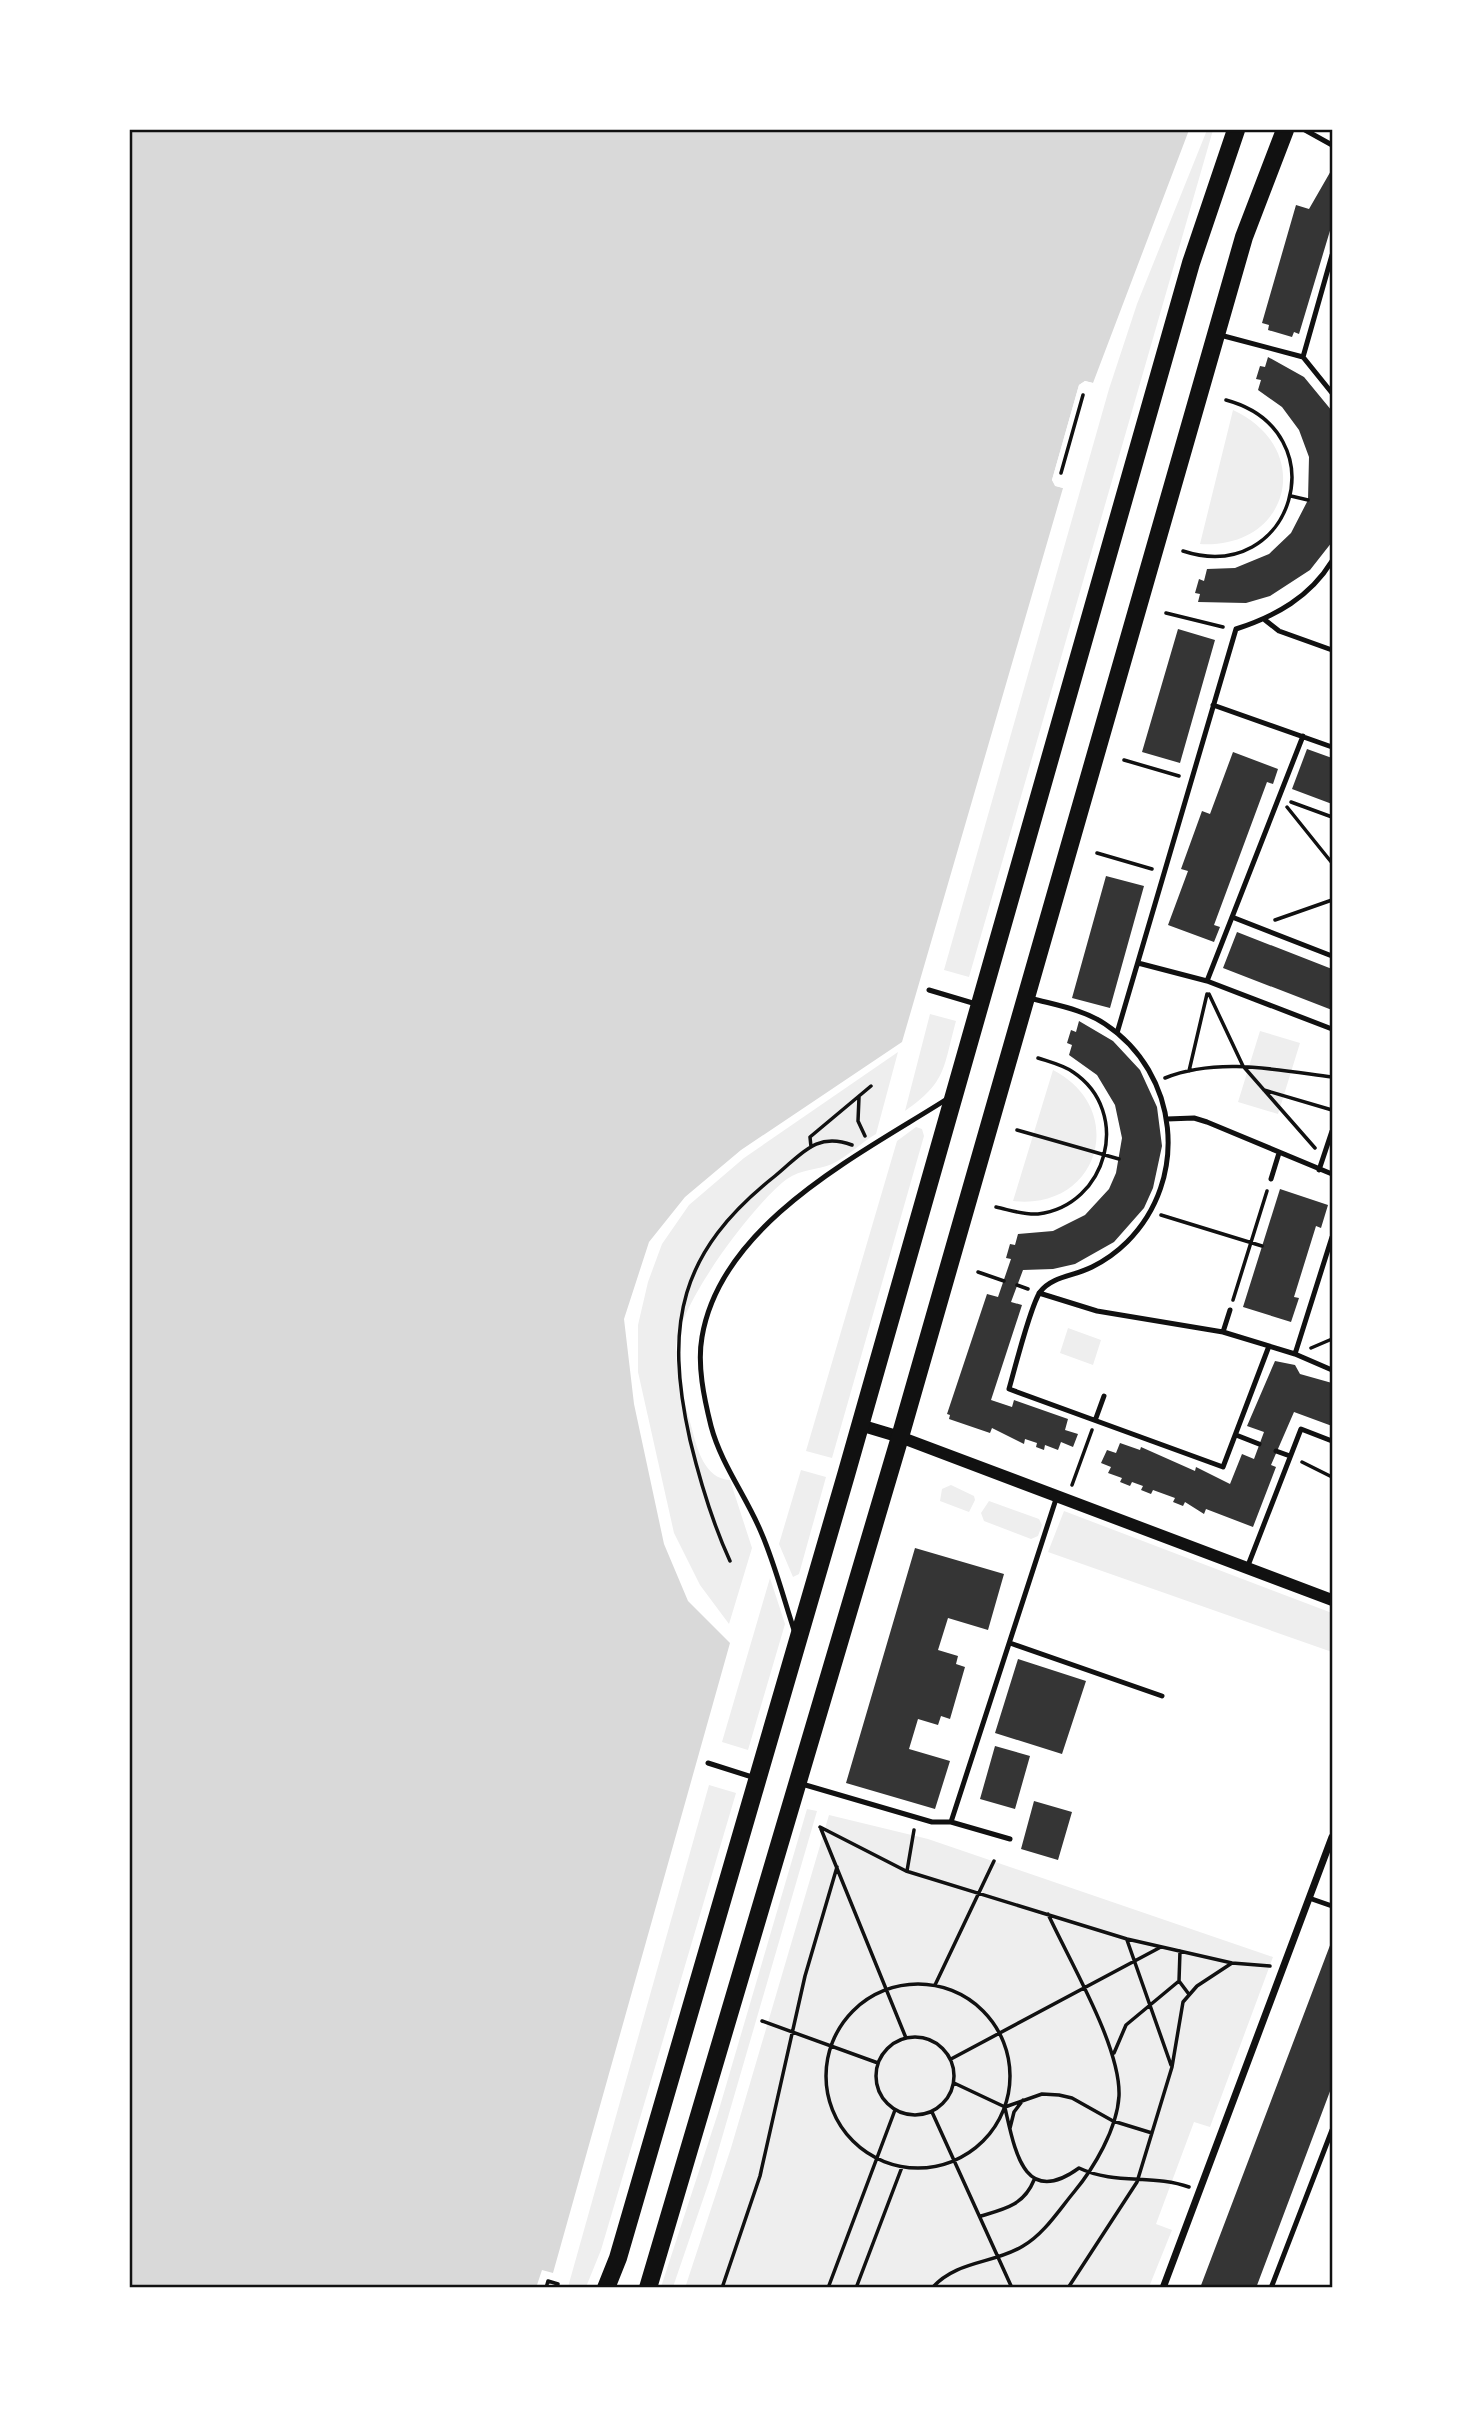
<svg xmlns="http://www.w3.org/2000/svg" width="1462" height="2417" viewBox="0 0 1462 2417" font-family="'DM Sans',sans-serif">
  <rect width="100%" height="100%" fill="#fff"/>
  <path fill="#eee" d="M1207,130H1213L969,977L944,970L1109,389L1137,304Z
    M1233,410C1315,448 1291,549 1200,544Z
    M930,1014L956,1021C943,1068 947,1082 905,1111Z
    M1260,1031L1300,1043L1278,1114L1238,1102Z
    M898,1052L876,1134C862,1142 847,1157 832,1164C818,1170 801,1169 787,1179C754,1203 675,1308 676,1350C676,1376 685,1404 692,1429C697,1449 705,1479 730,1480L752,1548L729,1624L700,1585L674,1533L638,1372V1325L648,1282L662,1244L689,1205L744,1158Z
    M1053,1070C1129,1109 1099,1211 1013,1201Z
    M916,1127L922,1129L924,1136L832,1458L806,1451L897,1141Z
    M1068,1328L1101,1340L1093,1365L1060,1353Z
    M801,1470L826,1477L799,1574L793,1577L779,1544Z
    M951,1485L974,1496L975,1500L969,1512L940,1501L942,1489Z
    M989,1501L1039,1519L1042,1525L1038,1536L1031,1539L984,1521L981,1513Z
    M1064,1511L1332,1613V1652L1048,1552Z
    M770,1578L785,1624L748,1750L722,1742Z
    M709,1785L736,1793L601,2250L586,2287H568Z
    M807,1809L817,1811L710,2179L673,2287H661L718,2113Z
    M829,1815L928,1839L1273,1957L1210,2127L1194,2122L1156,2224L1172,2230L1149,2287L685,2288L731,2148Z"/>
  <path fill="#d9d9d9" d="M130,130H1189L1093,383L1085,381L1079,385L1052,480L1055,486L1063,488L902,1042L741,1150L685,1197L649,1242L624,1319L634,1404L664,1544L688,1601L730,1643L553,2273L542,2270L536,2288H130Z"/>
  <path fill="#fff" d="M1085,381L1093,383L1092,386H1082L1056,480L1064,485L1063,488L1056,486L1052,480L1079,385Z"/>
  <path fill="#353535" d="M1332,169V224L1299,334L1294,332L1292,337L1268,330L1269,325L1262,323L1296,205L1309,209Z
    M1268,357L1304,377L1332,411V542L1310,570L1270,596L1246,603L1198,602L1200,594L1195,593L1199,579L1204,581L1207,569L1235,568L1269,554L1291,533L1308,500L1309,457L1299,430L1282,407L1258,390L1261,380L1256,379L1260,366L1265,367Z
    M1178,629L1215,640L1180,763L1142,752Z
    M1307,749L1332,758V804L1292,789Z
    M1233,752L1278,769L1273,784L1267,782L1214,925L1220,927L1214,942L1168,925L1188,871L1181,869L1202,811L1210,814Z
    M1106,876L1144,886L1110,1008L1072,998Z
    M1237,932L1332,969V1010L1223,968Z
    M1079,1021L1113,1041L1140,1070L1157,1107L1162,1146L1153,1188L1144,1208L1114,1242L1075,1264L1053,1269L1023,1270L1011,1302L1022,1305L991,1400L1012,1407L1014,1400L1068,1419L1065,1430L1078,1434L1073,1447L1061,1442L1058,1450L1045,1445L1044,1450L1036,1447L1037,1443L1025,1439L1024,1444L992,1428L990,1433L949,1419L950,1415L947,1414L987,1294L998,1297L1011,1259L1006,1258L1010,1244L1015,1245L1018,1234L1053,1231L1085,1215L1109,1189L1116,1173L1122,1138L1115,1105L1097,1075L1069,1055L1072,1045L1067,1043L1071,1030L1076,1032Z
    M1280,1189L1328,1205L1321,1228L1316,1226L1294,1297L1299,1298L1291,1322L1243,1307Z
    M1275,1361L1295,1365L1300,1374L1332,1383V1426L1294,1412L1271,1465L1276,1467L1253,1527L1206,1509L1204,1514L1185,1502L1183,1506L1173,1502L1175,1498L1153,1490L1151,1494L1141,1490L1143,1486L1132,1482L1130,1486L1120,1482L1122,1478L1108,1473L1111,1467L1101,1463L1107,1450L1116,1453L1120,1443L1140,1450L1141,1447L1195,1471L1196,1467L1230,1484L1242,1454L1254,1459L1264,1432L1247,1426Z
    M915,1548L1004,1574L988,1630L948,1618L938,1650L958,1656L956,1664L965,1667L950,1719L941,1716L938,1725L918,1719L909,1749L950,1761L935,1809L846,1783Z
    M1018,1659L1086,1681L1062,1754L995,1733Z
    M995,1746L1030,1756L1015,1809L980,1799Z
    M1034,1801L1072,1812L1058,1860L1021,1849Z
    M1332,1940V2086L1256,2288H1200Z"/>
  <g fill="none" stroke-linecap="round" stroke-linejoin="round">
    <path stroke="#111" stroke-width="3.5" d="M1061,473L1083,395
      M1291,496L1308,500
      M1183,551C1293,587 1340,431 1226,400
      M1166,613L1223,627
      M1124,760L1179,776
      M1291,802L1332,817
      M1287,807L1332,863
      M1097,853L1152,869
      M1275,920L1332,900
      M1209,994L1243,1066L1315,1148
      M1189,1071L1207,994
      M1165,1078C1218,1057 1278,1070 1332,1077
      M1264,1090L1332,1110
      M859,1097L858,1121L865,1136
      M1017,1130L1119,1159
      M811,1147L810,1137L871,1086
      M996,1207C1010,1210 1023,1215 1038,1214C1107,1206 1133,1112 1073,1072C1063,1065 1050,1062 1038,1058
      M1161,1215L1262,1246
      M978,1272L1004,1281
      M1017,1285L1028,1289
      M1233,1300L1267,1191
      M1311,1348L1332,1339
      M1302,1462L1332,1477
      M1072,1485L1092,1430
      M730,1561C712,1522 700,1481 690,1440C664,1324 679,1252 775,1176C801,1155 816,1131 852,1145
      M820,1827L906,1871L1127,1939L1232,1963L1270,1966
      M821,1829L906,2038
      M907,1871L914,1830
      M1127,1940L1171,2065
      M1179,1981L1188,1993
      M826 2076a92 92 0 1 1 184 0a92 92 0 1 1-184 0Z
      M935,1985L994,1861
      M762,2021L878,2063
      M876 2076a39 39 0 1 1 78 0a39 39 0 1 1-78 0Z
      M1114,2053L1126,2025L1179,1981L1180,1951
      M951,2059L1159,1948
      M954,2083L1005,2107L1042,2094L1059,2095L1072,2098L1113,2121L1152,2133
      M1005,2108C1015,2151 1024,2208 1079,2168C1114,2185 1154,2174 1189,2187
      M932,2112L1012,2288
      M1010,2128L1014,2112L1023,2100
      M981,2216C1005,2209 1024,2205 1034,2180
      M546,2288L548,2281L558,2284
      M722,2288L760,2176L805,1976L837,1867
      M828,2288L895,2110
      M856,2288L902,2167
      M932,2288C957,2260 994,2264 1023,2246C1044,2234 1059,2210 1074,2192C1094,2168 1117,2129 1119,2096C1121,2047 1070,1962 1048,1914
      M1068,2288L1137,2182L1172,2067L1183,2002L1197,1986L1232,1963"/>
    <path stroke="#111" stroke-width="5" d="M1305,130L1332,145
      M1220,335L1303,357L1332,255
      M1303,357L1332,393
      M1265,620L1279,631L1332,650
      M1213,705L1332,747
      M1232,917L1332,956
      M1138,963L1207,981L1332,1029
      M1207,981L1303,736
      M929,990L976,1004
      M1030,998C1055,1005 1083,1009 1105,1024C1179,1073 1190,1179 1127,1242C1117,1252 1104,1261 1092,1267C1075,1276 1052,1276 1040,1292C1030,1307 1015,1368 1009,1389L1223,1467L1269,1346
      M1117,1033L1236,629C1276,616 1310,597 1332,561
      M1167,1119L1194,1118L1207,1122L1332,1174
      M1319,1170L1332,1131
      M1271,1179L1279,1153
      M1039,1293L1097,1311L1223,1332L1295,1354L1332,1370
      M1223,1332L1230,1310
      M1295,1354L1332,1237
      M1096,1418L1104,1396
      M1236,1435L1259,1444
      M1276,1451L1290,1456
      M1247,1568L1301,1429L1332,1441
      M795,1633C784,1600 775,1564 761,1532C746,1496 721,1464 711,1426C704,1398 697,1365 702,1337C721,1223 859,1155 947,1099
      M1010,1643L1162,1696
      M708,1763L755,1778
      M802,1784L932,1822H951L1057,1496
      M951,1822L1010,1839
      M1309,1898L1332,1906
      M1271,2288L1332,2130"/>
    <path stroke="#111" stroke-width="7" d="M1163,2288L1332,1837"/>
    <path stroke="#111" stroke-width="12" d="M860,1425L900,1437L1332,1600"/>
    <path stroke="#111" stroke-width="18" d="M606,2288L618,2258L846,1475L1191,263L1236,130
      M648,2288L900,1437L1244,237L1285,130"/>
  </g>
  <rect width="1462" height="2417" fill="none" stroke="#ffffff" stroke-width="262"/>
  <rect x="131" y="131" width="1200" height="2155" fill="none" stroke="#111" stroke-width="2.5"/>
</svg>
